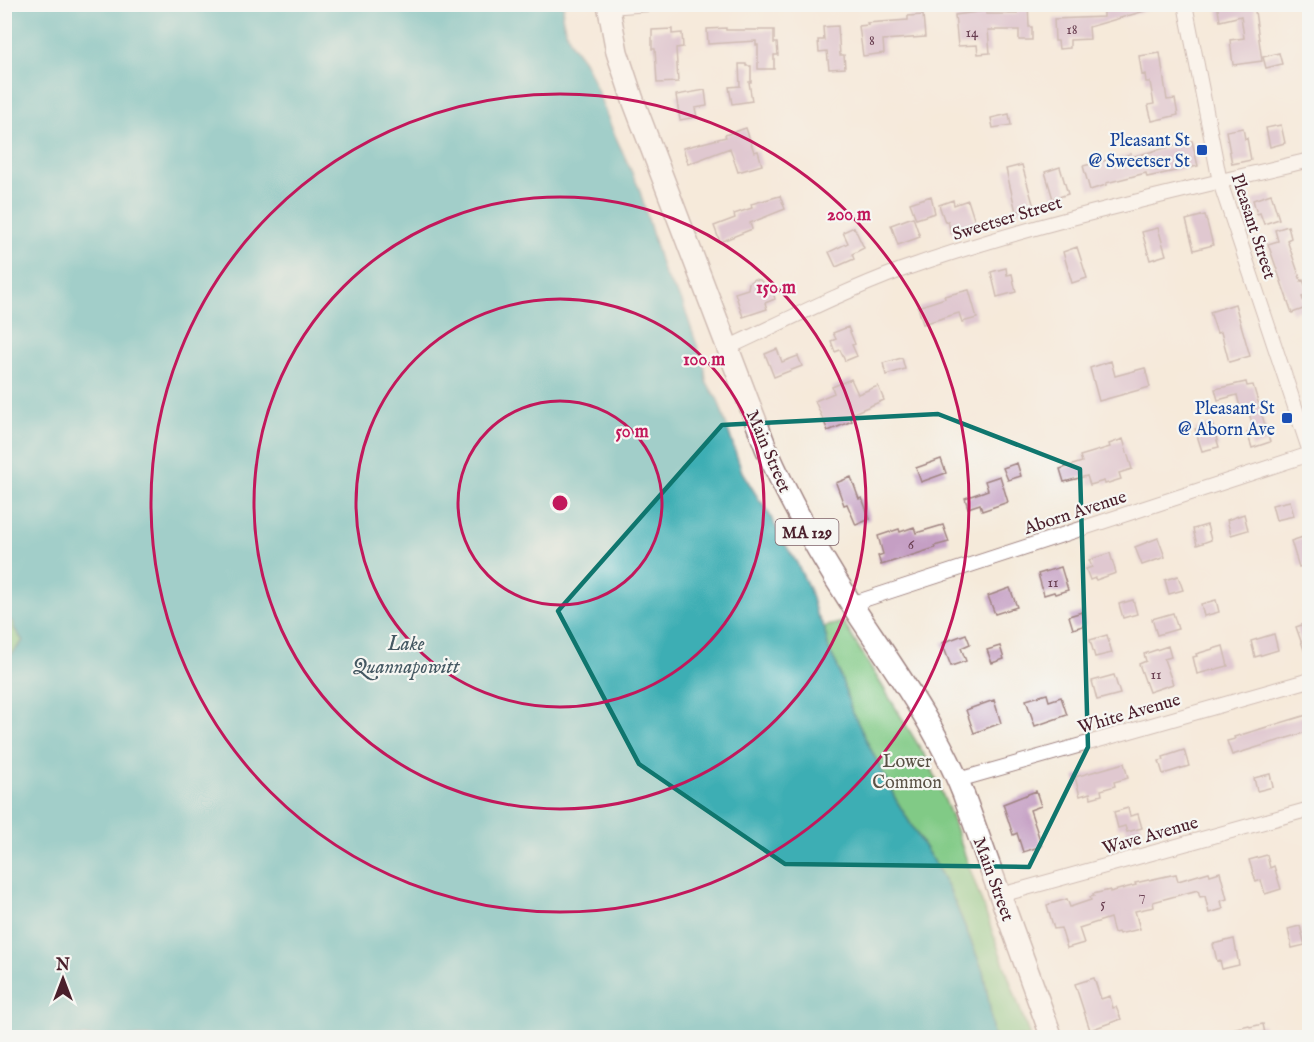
<svg xmlns="http://www.w3.org/2000/svg" width="1314" height="1042" viewBox="0 0 1314 1042" font-family="'IM FELL English',serif">
  <rect width="100%" height="100%" fill="#f6f6f2"/>
  <filter id="ink" filterUnits="userSpaceOnUse"><feTurbulence type="fractalNoise" baseFrequency=".0167" numOctaves="2"/><feDisplacementMap in="SourceGraphic" scale="12" xChannelSelector="R" yChannelSelector="G"/><feConvolveMatrix kernelMatrix="1 2 1 2 8 2 1 2 1" color-interpolation-filters="sRGB"/></filter>
  <filter id="wash" filterUnits="userSpaceOnUse"><feTurbulence type="fractalNoise" baseFrequency=".008" numOctaves="4" result="noise"/><feDisplacementMap in="SourceGraphic" scale="24" xChannelSelector="R" yChannelSelector="G"/><feGaussianBlur stdDeviation="1.35" result="paint"/><feColorMatrix in="noise" values="0 0 0 0 0 0 0 0 0 0 0 0 0 0 0 0 0 1.4 0 .05"/><feComposite in="paint" operator="in"/></filter>
  <g filter="url(#wash)">
    <rect width="100%" height="100%" fill="#f5eada"/>
    <path fill="#81ca86" stroke="#667458" stroke-width="1.5" d="M4,616L14,623V628L23,641L13,653L5,658Z
      M843,622L930,764L950,813L1030,1037H993L990,1008L983,971L966,929L947,884L896,800L861,730L851,709L837,665L829,650L824,627Z"/>
    <path fill="#3caeb4" stroke="#436670" stroke-width="1.5" d="M5,4L564,5L562,16L565,28L572,45L584,61L593,80L613,131L639,188L664,274L682,301L705,369L706,382L718,400L742,472L760,501L765,506L783,541L797,563L810,591L816,613L824,627L829,650L837,665L851,709L896,800L947,884L966,929L983,971L990,1008L993,1037H5L4,658L13,653L23,641L14,628V623L4,616Z"/>
    <g id="blocks">
      <path fill="#c59fc4" d="M1017,4H1028L1029,27H1032V40H1019V30H988L990,53L978,54L977,45L958,46L955,15L986,11V14H1017Z
        M1104,4H1154L1155,8L1089,27L1090,39L1070,40V48L1059,49L1058,41H1055L1054,19L1104,17Z
        M1217,4H1254L1262,61L1233,65L1230,40L1244,38L1241,16L1220,21Z
        M923,15L925,37L883,40L884,53L863,56L859,26L868,25L867,23L908,20V16Z
        M838,26L840,55H844L845,68L829,69L827,51L819,52L818,40H824L823,27Z
        M726,28V30H774V43H777L778,55H774V69H758V45H756V41L708,44L707,29Z
        M672,29V34L682,33L683,47L676,48L678,82L657,83L655,49H652V30Z
        M1160,53L1167,100L1175,99L1178,115L1152,121L1148,105L1154,104L1150,82H1146L1145,74L1142,75L1139,56Z
        M1279,53L1282,64L1266,68L1263,57Z
        M739,64H746V66H751V82H749L752,101L732,104L729,87L740,86Z
        M705,90L707,106L695,108L697,117L680,120L676,95Z
        M1009,114L1011,125L993,128L991,118Z
        M1281,125L1285,143L1270,147L1266,128Z
        M746,128L754,152L758,151L762,165L738,172L730,148L688,164L683,148L726,137L725,135Z
        M1243,128L1245,139L1247,138L1251,160L1232,164L1226,131Z
        M1192,141L1198,166L1147,177L1146,173L1106,183V185L1090,190L1083,166L1131,154V157Z
        M1022,165L1034,207L1016,212L1006,169Z
        M1060,167L1068,194L1053,199L1045,172Z
        M1271,194L1279,219L1264,224L1260,213L1257,214L1253,200Z
        M780,196L785,209L750,223L752,229L720,242L714,226L735,218L734,214L752,208L751,204Z
        M931,196L935,213L916,219L910,203Z
        M953,200L954,205L968,200L976,225L951,233L948,221L945,222L939,205Z
        M1205,215L1213,245L1194,250L1186,220Z
        M913,217L920,237L898,245L891,225Z
        M1288,226L1291,238L1287,240L1301,281L1303,280L1309,295L1302,297L1306,308L1292,313L1268,244L1278,241L1275,230Z
        M854,227L864,248L852,254L854,259L836,267L829,252L848,243L843,232Z
        M1158,228L1166,255L1150,260L1142,232Z
        M1077,247L1087,278L1072,283L1063,252Z
        M1006,268L1007,275L1012,274L1016,292L997,297L991,272Z
        M754,279L760,280L767,287L771,285L775,299L765,303L767,309L743,317L735,293L748,289L749,283Z
        M969,290L977,318L962,322L959,313L923,324L918,307L945,298L944,296Z
        M1235,304L1250,356L1229,362L1221,332L1217,333L1210,312Z
        M848,327L855,344L852,345L857,356L845,361L840,350L835,352L831,341L836,339L833,333Z
        M777,349L782,362L798,356L802,366L774,377L765,354Z
        M902,358L905,369L886,375L883,363Z
        M1111,361L1115,376L1145,368L1150,387L1099,401L1090,368Z
        M851,379L858,394L878,386L884,400L849,415L852,421L828,431L815,401L834,393L832,387Z
        M1246,382L1247,386L1253,385L1270,442L1252,448L1247,432L1254,430L1248,409L1241,411L1237,395L1218,400L1215,389Z
        M1212,424L1219,447L1202,451L1195,429Z
        M1123,439L1132,469L1119,473L1121,479L1105,484L1104,481L1090,485L1087,476L1064,482L1060,469L1082,462L1080,456L1110,447L1109,444Z
        M941,459L946,473L921,482L916,468Z
        M1017,463L1021,476L1008,480L1003,468Z
        M1000,476L1008,502L982,511L980,504L968,508L965,498L988,490L985,481Z
        M851,477L859,499L862,498L870,519L856,525L847,504L844,505L836,483Z
        M1290,501L1294,516L1276,520L1272,505Z
        M1244,514L1248,530L1231,535L1227,520Z
        M943,525L949,542L934,546L935,548L881,565L878,556L883,554L878,536L899,529L900,532L914,527L916,533Z
        M1207,525L1211,540L1197,545L1193,529Z
        M1306,536L1310,547V563L1299,567L1291,541Z
        M1158,538L1165,557L1142,565L1135,547Z
        M1110,553L1116,573L1096,580L1095,578L1090,580L1086,569L1092,567L1089,560Z
        M1061,567L1068,590L1055,594L1054,592L1044,595L1038,574Z
        M1178,576L1183,590L1169,594L1165,580Z
        M1010,588L1017,607L995,614L988,596Z
        M1133,600L1137,614L1123,618L1119,604Z
        M1216,600L1219,612L1204,616L1201,604Z
        M1082,612L1086,625L1073,629L1069,616Z
        M1173,613L1178,629L1157,635L1152,619Z
        M1310,622V661H1308L1296,627Z
        M966,634L970,644L961,648L966,661L951,666L942,643Z
        M1274,634L1278,650L1255,657L1251,641Z
        M1107,635L1112,653L1095,657L1090,640Z
        M1000,646L1004,659L992,663L987,650Z
        M1168,646L1171,657L1164,659L1173,684L1149,692L1139,664L1146,661L1144,654Z
        M1223,646L1228,666L1197,674L1193,657L1197,656L1196,654Z
        M1114,675L1120,694L1097,700L1092,681Z
        M1047,694L1049,701L1061,697L1067,715L1035,726L1026,700Z
        M994,700L1001,723L974,733L966,710Z
        M1310,714V731L1232,755L1227,741L1235,739L1234,737Z
        M1184,750L1189,766L1163,774L1159,761L1164,760L1163,757Z
        M1124,763L1128,778L1114,782L1115,786L1101,790L1102,795L1091,798L1090,793L1080,796L1075,777Z
        M1270,774L1273,787L1257,791L1254,778Z
        M1036,791L1041,806L1030,810L1042,846L1023,852L1017,833L1013,835L1003,804Z
        M1128,808L1130,816L1138,814L1142,828L1127,832L1125,826L1118,828L1114,812Z
        M1267,855L1270,868L1274,866L1281,889L1265,894L1261,880L1256,882L1249,860Z
        M1209,872L1210,875L1220,872L1227,899L1221,901L1223,909L1209,913L1205,896L1200,897L1198,890L1153,902L1154,907L1135,911L1140,929L1119,934L1118,932L1114,933L1110,918L1079,928L1084,943L1067,948L1061,928L1054,929L1047,905L1067,899L1070,907L1091,900L1090,897L1094,896L1093,894L1110,890V892L1136,885L1135,883L1176,874L1178,881Z
        M1300,926L1305,945L1292,948L1288,929Z
        M1234,939L1239,965L1222,969L1220,960L1217,961L1213,944Z
        M1094,978L1101,999L1110,996L1113,1008L1116,1007L1121,1019L1090,1030L1075,984Z
        M1263,1024L1266,1038H1214V1033L1249,1025L1250,1027Z"/>
    </g>
  </g>
  <g filter="url(#ink)">
    <use href="#blocks" fill-opacity="0" stroke="#a08482" stroke-width="1.5"/>
    <g fill="none" stroke-linecap="round" stroke-linejoin="round">
      <g stroke="#a08482" stroke-width="16">
        <path id="street" d="M1185,4L1220,182L1310,452
          M609,7L649,4
          M727,348C785,321 842,292 901,270C1034,223 1172,193 1310,160
          M851,604L1310,454
          M958,780L1310,680
          M1001,895L1310,809"/>
      </g>
      <g stroke="#a08482" stroke-width="24">
        <path id="primary" d="M608,4L617,52L633,100L766,448C790,503 819,554 852,605C892,666 936,725 963,793L1052,1038"/>
      </g>
      <use href="#street" stroke="#fff" stroke-width="14"/>
      <use href="#primary" stroke="#fff" stroke-width="21"/>
    </g>
  </g>
  <path d="M0 0H1314V1042H0ZM938,414L1080,469L1088,747L1029,867L785,864L639,764L558,611L722,425Z" fill="#f5eada" fill-opacity=".55" fill-rule="evenodd"/>
  <path fill="none" stroke="#0f766e" stroke-width="4.5" stroke-linejoin="round" d="M938,414L1080,469L1088,747L1029,867L785,864L639,764L558,611L722,425Z"/>
  <g fill="none" stroke="#c2185b" stroke-width="3">
    <circle cx="560" cy="503" r="102"/>
    <circle cx="560" cy="503" r="204"/>
    <circle cx="560" cy="503" r="306"/>
    <circle cx="560" cy="503" r="409"/>
  </g>
  <g fill="#1a4fb4" stroke="#f6f6f2" stroke-width="2">
    <rect x="1196" y="144" width="12" height="12" rx="3"/>
    <rect x="1281" y="412" width="12" height="12" rx="3"/>
  </g>
  <g text-anchor="middle" stroke-width="4.5" stroke-linejoin="round" paint-order="stroke">
    <g font-size="15" fill="#693f51">
      <text x="1072" y="34">18</text>
      <text x="972" y="37">14</text>
      <text x="872" y="45">8</text>
      <text x="911" y="549">6</text>
      <text x="1053" y="587">11</text>
      <text x="1156" y="679">11</text>
      <text x="1142" y="900">7</text>
      <text x="1103" y="908">5</text>
    </g>
    <rect fill="#f6f6f2" stroke="#7e6067" stroke-width="1.5" x="775.5" y="519" width="63" height="26" rx="4.5"/>
    <g font-size="16" font-weight="bold" fill="#4a1f2b">
      <text x="807" y="538">MA 129</text>
    </g>
    <g font-size="18" fill="#164399" stroke="#f6f6f2" text-anchor="end">
      <text x="1190" y="146">Pleasant St<tspan x="1190" dy="21">@ Sweetser St</tspan></text>
      <text x="1275" y="414">Pleasant St<tspan x="1275" dy="21">@ Aborn Ave</tspan></text>
    </g>
    <g font-size="18" fill="#4a1f2b" stroke="#f6f6f2">
      <text transform="translate(1007 218) rotate(-17)" y="6">Sweetser Street</text>
      <text transform="translate(1254 226) rotate(72)" y="6">Pleasant Street</text>
      <text transform="translate(769 451) rotate(67)" y="6">Main Street</text>
      <text transform="translate(1075 512) rotate(-18)" y="6">Aborn Avenue</text>
      <text transform="translate(1129 713) rotate(-16)" y="6">White Avenue</text>
      <text transform="translate(1150 835) rotate(-16)" y="6">Wave Avenue</text>
      <text transform="translate(994 879) rotate(70)" y="6">Main Street</text>
    </g>
    <g font-size="18" fill="#5a5246" stroke="#f6f6f2">
      <text x="907" y="767">Lower<tspan x="907" dy="21">Common</tspan></text>
    </g>
    <g font-size="20" font-style="italic" fill="#445862" stroke="#f6f6f2">
      <text x="406" y="650">Lake<tspan x="406" dy="23">Quannapowitt</tspan></text>
    </g>
  </g>
  <circle cx="560" cy="503" r="9" fill="#c2185b" stroke="#f6f6f2" stroke-width="3"/>
  <g font-size="18" text-anchor="middle" font-weight="bold" fill="#c2185b" stroke="#f6f6f2" stroke-width="4.5" stroke-linejoin="round" paint-order="stroke">
    <text x="849" y="220">200 m</text>
    <text x="776" y="293">150 m</text>
    <text x="704" y="365">100 m</text>
    <text x="632" y="437">50 m</text>
  </g>
  <rect width="1314" height="1042" fill="none" stroke="#f6f6f2" stroke-width="24"/>
  <g transform="translate(63 979)" stroke="#f6f6f2" stroke-width="4.5" paint-order="stroke">
  <path d="M0-4.5L10 22L0 15L-10 22Z" fill="#4a1f2b"/>
  <text y="-9" font-size="16" font-weight="bold" text-anchor="middle" fill="#4a1f2b">N</text>
  </g>
</svg>
